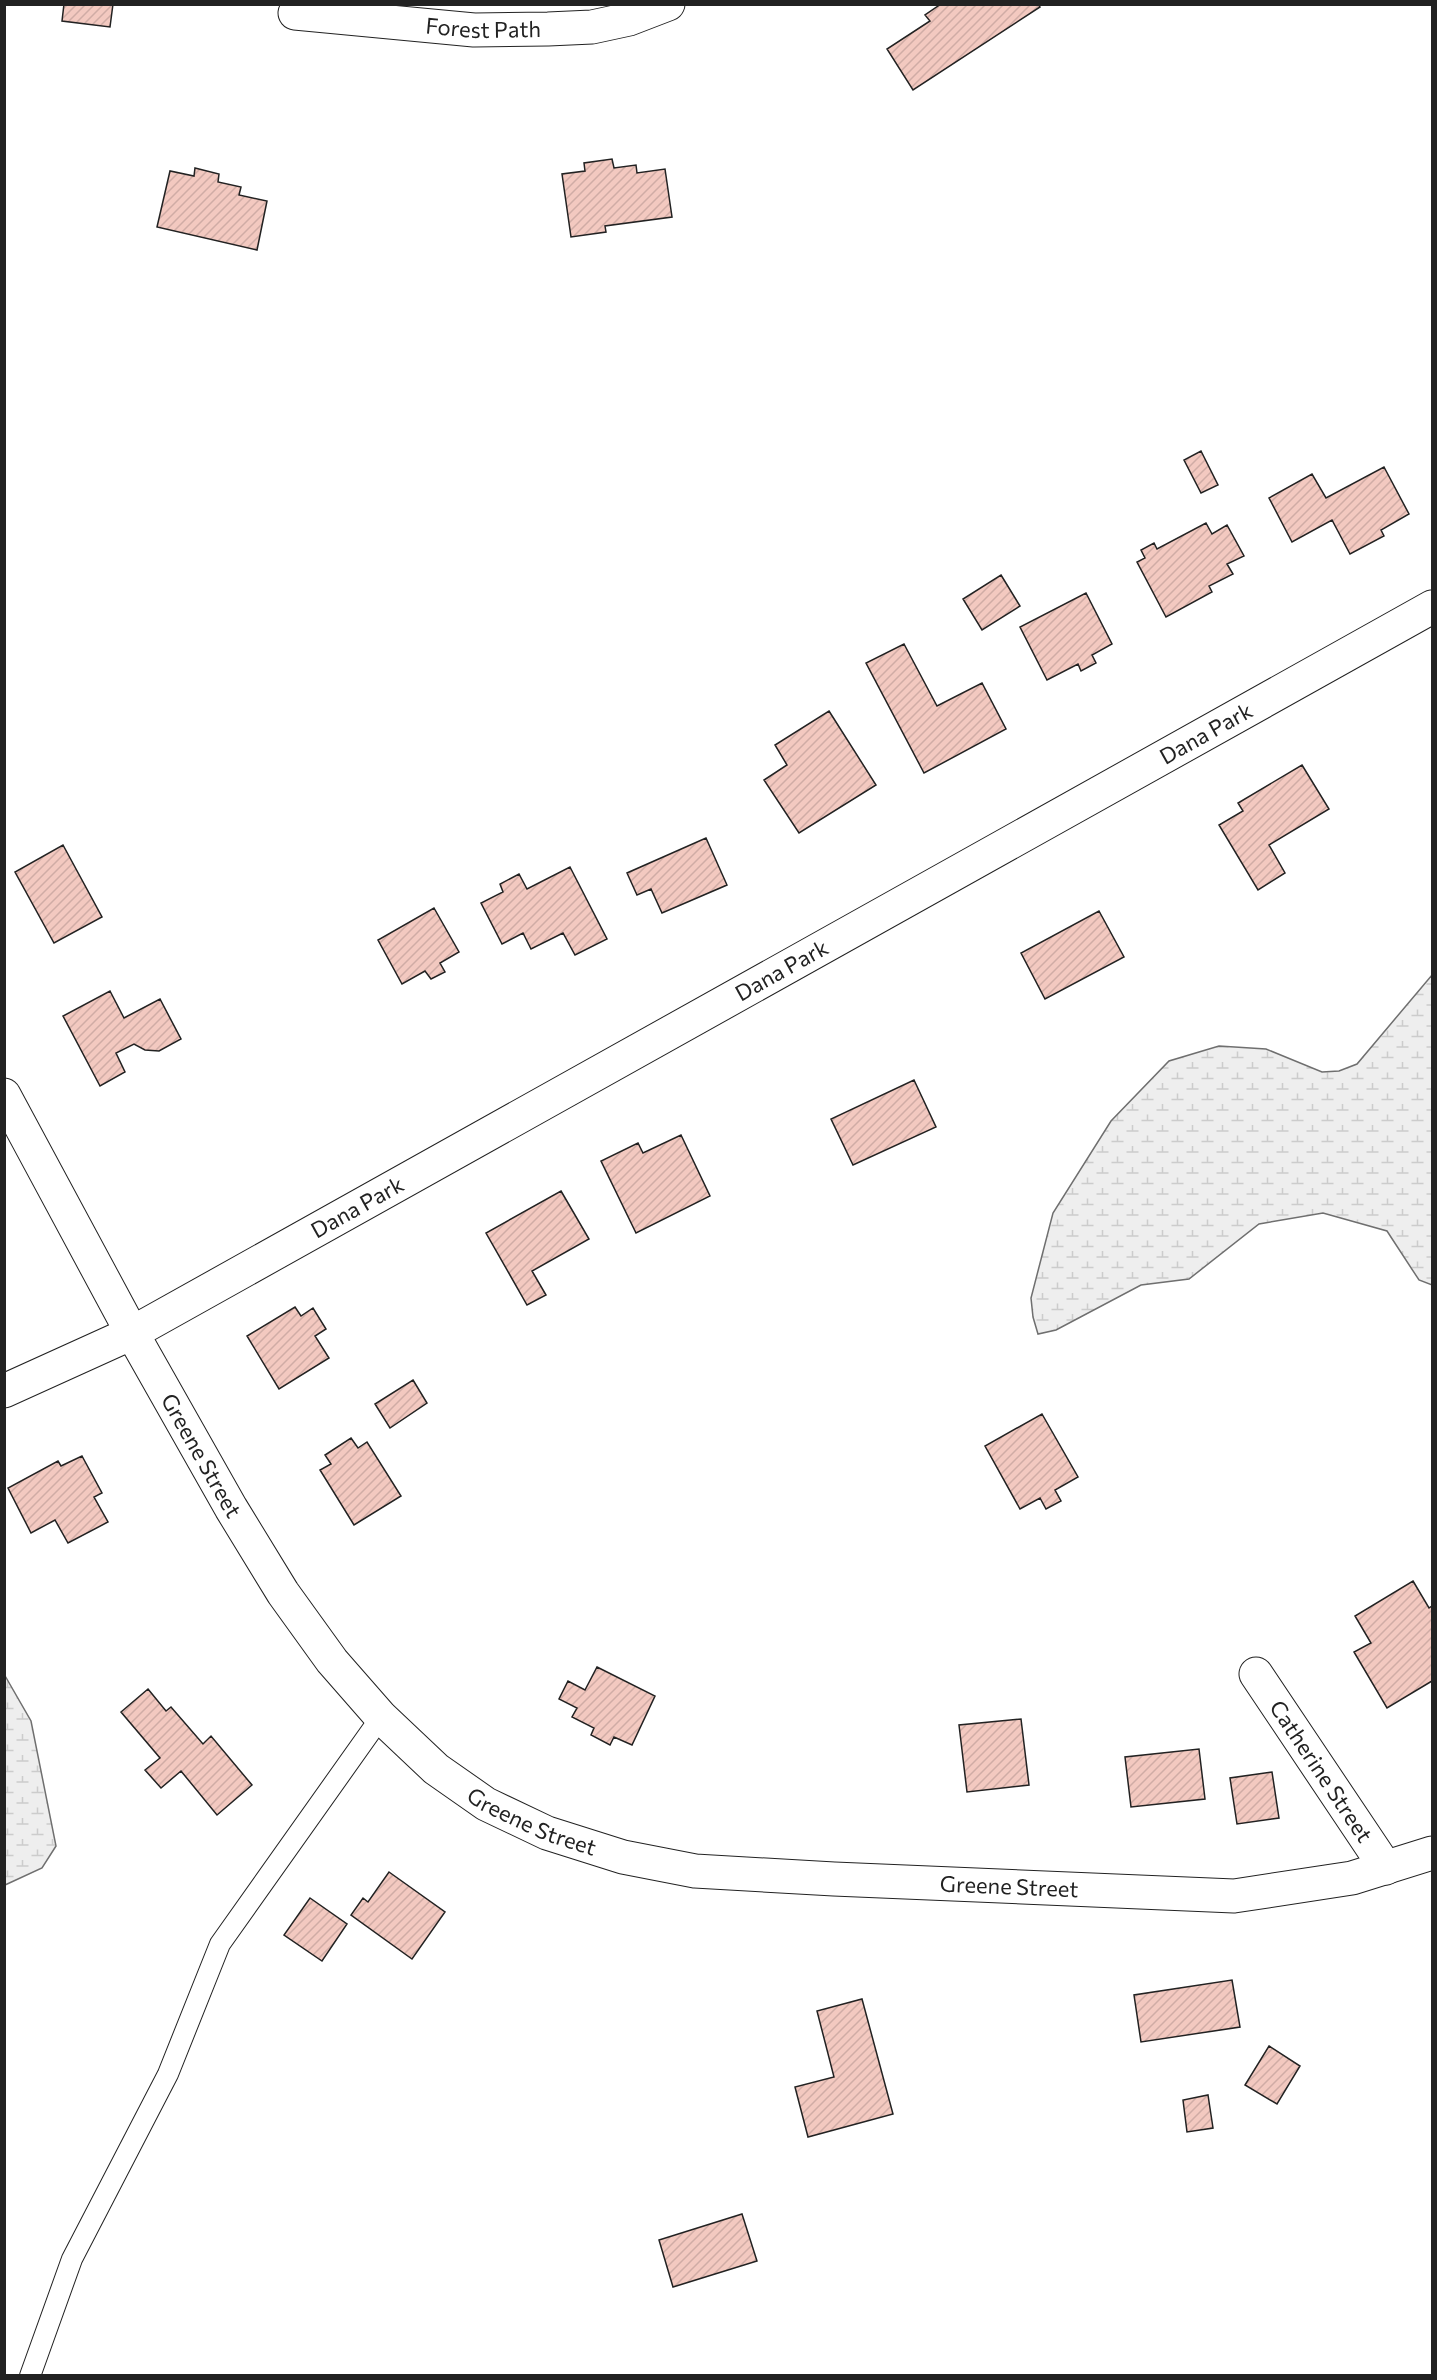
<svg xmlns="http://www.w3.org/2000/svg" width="1437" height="2380" viewBox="0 0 1437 2380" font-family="Commissioner,sans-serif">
  <defs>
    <pattern id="wetland-marsh" width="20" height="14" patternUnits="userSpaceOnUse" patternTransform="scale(1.5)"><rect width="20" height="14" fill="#eee"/><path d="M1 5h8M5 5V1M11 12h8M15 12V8" fill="none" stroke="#ccc"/></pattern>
    <pattern id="building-hatch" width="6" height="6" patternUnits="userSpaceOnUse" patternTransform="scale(1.5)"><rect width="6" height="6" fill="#f3c9c0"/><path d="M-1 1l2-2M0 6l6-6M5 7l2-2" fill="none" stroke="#d0aca5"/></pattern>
  </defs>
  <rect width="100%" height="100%" fill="#fff"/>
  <path fill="url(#wetland-marsh)" stroke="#6f6f6f" stroke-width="1.5" d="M1432,975V1285L1419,1280L1387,1231L1323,1213L1259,1224L1189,1279L1141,1285L1056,1330L1038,1334L1033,1317L1031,1298L1053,1213L1111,1121L1169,1061L1219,1046L1266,1049L1322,1072L1339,1071L1357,1064Z
    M4,1674L31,1721L56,1846L42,1868L5,1885Z"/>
  <path fill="url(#building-hatch)" stroke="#222" stroke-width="1.5" d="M64,4H113L110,27L62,21Z
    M941,4H1038L1040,7L913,90L887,49L930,21L925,15Z
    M612,159L614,168L636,165L637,173L665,169L672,217L605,226L606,232L571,237L562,174L585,171L584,163Z
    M195,168L219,174L218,182L241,187L239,195L267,201L257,250L157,227L170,171L194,176Z
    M1201,451L1218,485L1201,493L1184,460Z
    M1384,467L1409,514L1381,530L1384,536L1350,554L1332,520L1292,542L1269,498L1312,474L1326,498Z
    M1206,523L1212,534L1227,525L1244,556L1227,564L1233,574L1209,586L1212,592L1166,617L1137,562L1145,558L1141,550L1154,543L1157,549Z
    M1001,575L1020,606L982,630L963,599Z
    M1086,593L1112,644L1092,655L1096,663L1081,671L1078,664L1047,680L1020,627Z
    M904,644L937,706L982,683L1006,729L924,773L866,663Z
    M829,711L876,785L799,833L764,780L787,765L775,745Z
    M1302,765L1329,809L1269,845L1285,873L1258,890L1219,825L1243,811L1238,803Z
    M706,838L727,885L662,913L651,889L637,895L627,873Z
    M63,845L102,917L54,943L15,872Z
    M570,867L607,939L575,955L563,933L531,949L523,933L502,944L481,903L503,892L500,884L519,874L527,889Z
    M434,908L459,952L440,963L445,972L431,979L425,971L402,984L378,940Z
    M1099,911L1124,957L1045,999L1021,953Z
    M110,991L124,1018L160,999L181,1039L159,1051L145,1050L134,1044L116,1053L125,1072L100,1086L63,1016Z
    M914,1080L936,1127L853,1165L831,1119Z
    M681,1135L710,1196L636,1233L601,1161L638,1143L643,1153Z
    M561,1191L589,1239L532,1271L546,1295L527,1305L486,1233Z
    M295,1307L301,1316L313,1308L326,1329L315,1336L329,1358L279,1389L247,1336Z
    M413,1380L427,1403L390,1428L375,1404Z
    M1042,1414L1078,1477L1055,1490L1061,1501L1046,1509L1040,1498L1020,1509L985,1446Z
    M351,1438L358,1448L367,1442L401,1496L354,1525L320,1470L331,1464L325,1455Z
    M82,1456L102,1493L94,1497L108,1522L68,1543L55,1520L31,1533L8,1488L58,1461L61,1466Z
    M1413,1581L1429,1608L1432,1606V1681L1387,1708L1354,1652L1371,1643L1355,1616Z
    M597,1667L655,1696L632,1745L614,1737L610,1745L591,1735L594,1728L572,1717L577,1708L559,1699L568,1681L585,1690Z
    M148,1689L166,1711L171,1707L203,1744L211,1736L252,1785L217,1815L181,1771L161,1788L145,1770L160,1758L121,1712Z
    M1021,1719L1029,1785L967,1792L959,1725Z
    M1199,1749L1205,1799L1131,1807L1125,1757Z
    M1272,1772L1279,1818L1237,1824L1230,1778Z
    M389,1872L445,1912L412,1959L351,1915L363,1898L368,1902Z
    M310,1898L347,1924L322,1961L284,1935Z
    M1232,1980L1240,2027L1141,2042L1134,1995Z
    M862,1999L893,2114L808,2137L795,2087L834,2077L817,2011Z
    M1269,2046L1300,2066L1277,2104L1245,2085Z
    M1208,2095L1213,2128L1187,2132L1183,2100Z
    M742,2214L757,2261L673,2287L659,2240Z"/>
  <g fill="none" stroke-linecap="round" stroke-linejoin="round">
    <g stroke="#222" stroke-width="22">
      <path id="service" d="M30,2376L72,2259L168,2074L220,1944L381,1717"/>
    </g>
    <g stroke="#222" stroke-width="35">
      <g id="minor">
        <path id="s1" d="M295,13L474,30L548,29L592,27L629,19L668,4"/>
        <path id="s2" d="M132,1333L1432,607"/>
        <path id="s3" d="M1256,1674L1386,1868"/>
      </g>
    </g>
    <g stroke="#222" stroke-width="35">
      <g id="tertiary">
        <path id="s4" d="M4,1095L132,1333L231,1508L283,1593L332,1661L381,1717L436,1769L486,1804L547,1833L623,1857L695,1871L834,1879L1234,1896L1352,1878L1432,1853"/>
        <path d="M4,1391L132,1333"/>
      </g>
    </g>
    <use href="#service" stroke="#fff" stroke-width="20"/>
    <use href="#minor" stroke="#fff" stroke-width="33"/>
    <use href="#tertiary" stroke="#fff" stroke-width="33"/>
  </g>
  <g text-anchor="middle" stroke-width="4.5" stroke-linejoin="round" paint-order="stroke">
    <g font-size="22" fill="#222" stroke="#fff">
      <text dy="8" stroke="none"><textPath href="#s1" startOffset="189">Forest Path</textPath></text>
      <text dy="8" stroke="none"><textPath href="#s2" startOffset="1230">Dana Park</textPath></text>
      <text dy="8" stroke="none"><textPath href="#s2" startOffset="744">Dana Park</textPath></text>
      <text dy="8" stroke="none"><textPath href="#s2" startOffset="258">Dana Park</textPath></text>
      <text dy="8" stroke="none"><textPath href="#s4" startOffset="411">Greene Street</textPath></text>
      <text dy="8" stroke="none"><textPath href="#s3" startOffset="117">Catherine Street</textPath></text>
      <text dy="8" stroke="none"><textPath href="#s4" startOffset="915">Greene Street</textPath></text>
      <text dy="8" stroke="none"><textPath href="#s4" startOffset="1401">Greene Street</textPath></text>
    </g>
  </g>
  <rect width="1437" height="2380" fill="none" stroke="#222222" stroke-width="12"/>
</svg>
